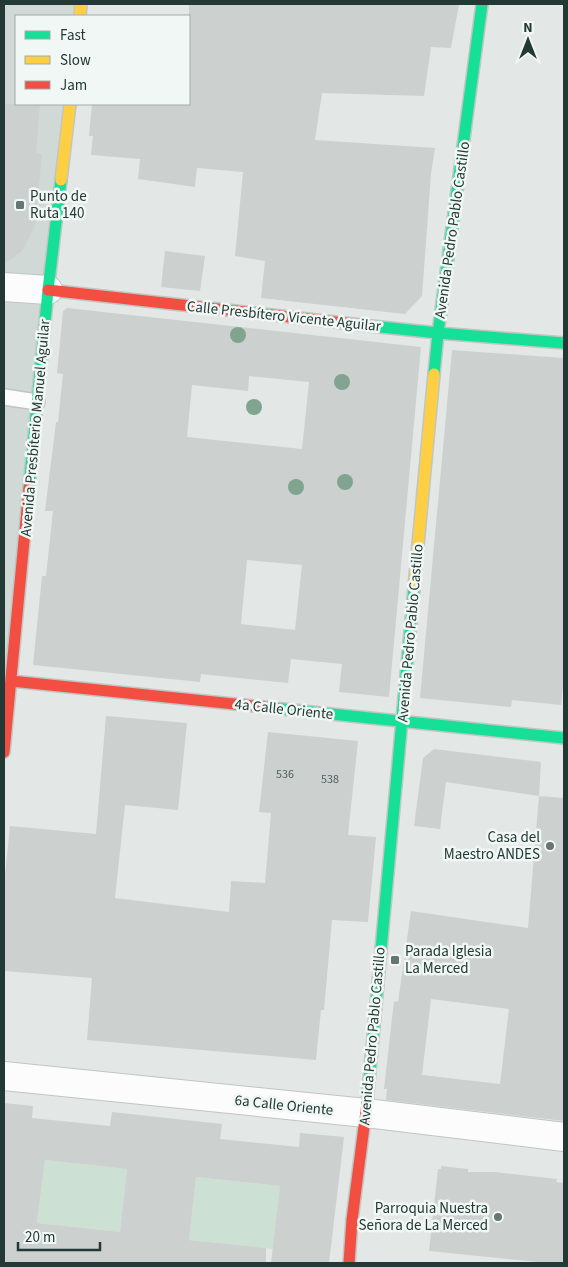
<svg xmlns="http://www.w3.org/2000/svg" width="568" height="1267" viewBox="0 0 568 1267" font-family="'Source Sans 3',sans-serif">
  <rect width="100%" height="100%" fill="#e3e8e6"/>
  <path fill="#d1d9d6" d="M4,4H76L75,16H16V104H66L4,734Z"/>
  <path fill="#cde0d4" d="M45,1160L127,1169L120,1232L37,1223Z
    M196,1177L280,1186L273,1249L189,1240Z"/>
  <path fill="#ccd0cf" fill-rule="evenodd" d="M189,4H459L451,48L431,47L424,96L322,93L315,140L435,148L431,174L422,296L405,314L261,298L265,261L235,256L243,172L197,168L195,187L138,179L140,159L91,155L93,136H89L92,104H189Z
    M4,104H40L36,153L42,154L35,226L22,251L4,264Z
    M165,251L205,256L200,291L161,287Z
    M67,308L421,347L389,697L339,692L342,664L291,659L288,683L201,674L200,682L33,665L42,576H46L53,511H45L56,422H58L63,374L57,373L63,311ZM249,376L309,382L302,449L187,437L192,385L248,391ZM247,560L302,565L295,630L241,624Z
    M452,350L564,358V675L561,705L512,700L511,707L420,698Z
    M106,716L187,723L178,810L125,805L115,898L229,912L231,881L265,883L271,813L259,812L268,732L358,741L348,835L376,837L368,922L332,920L324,1010H321L316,1060L87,1040L92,978L4,971V885L10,826L96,834Z
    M434,749L541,762L539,796L446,782L440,829L414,826L423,758Z
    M539,796L564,798V1121L386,1100L387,1089H384L394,1001L398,1002L411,911L528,928ZM431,999L509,1009L500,1084L422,1075Z
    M4,1103L33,1106L32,1118L110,1126L112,1112L222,1124L220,1139L299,1147L300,1133L344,1137L329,1263H271L280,1186L196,1177L189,1240L266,1248V1263H4ZM45,1160L127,1169L120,1232L37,1223Z
    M441,1166L468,1169V1172H494L557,1179L556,1182L564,1183V1263H547L429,1251L438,1169H441Z"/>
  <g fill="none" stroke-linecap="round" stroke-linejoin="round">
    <g stroke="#c0c5c3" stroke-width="18">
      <path id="lane" d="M4,397L37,402"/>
    </g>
    <g stroke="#c0c5c3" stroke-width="30">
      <path id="street" d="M4,287L48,290
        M4,1076L366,1113L564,1137"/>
    </g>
    <g stroke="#c0c6c3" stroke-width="14">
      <path id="fast" d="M371,326L438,333L564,343
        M434,374L438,333L482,4
        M29,488L48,290L61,180
        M273,708L564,738
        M367,1103L414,588"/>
    </g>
    <g stroke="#c0c6c3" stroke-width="14">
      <path id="slow" d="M80,16L81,4
        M61,180L70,104
        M414,588L434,374"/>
    </g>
    <g stroke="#c0c6c3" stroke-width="14">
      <path id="jam" d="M48,290L371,326
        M11,681L273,708
        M4,752L29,488
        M349,1263L352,1220L367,1103"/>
    </g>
    <use href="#lane" stroke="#fbfcfb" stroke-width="15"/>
    <use href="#street" stroke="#fbfcfb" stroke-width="28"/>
    <use href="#fast" stroke="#16e098" stroke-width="11"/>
    <use href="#slow" stroke="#ffcf43" stroke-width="11"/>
    <use href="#jam" stroke="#f24e42" stroke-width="11"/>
  </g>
  <g fill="#81a491">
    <circle cx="238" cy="335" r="8"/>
    <circle cx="342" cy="382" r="8"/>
    <circle cx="254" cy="407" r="8"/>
    <circle cx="345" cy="482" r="8"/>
    <circle cx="296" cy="487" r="8"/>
  </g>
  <g fill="#667673" stroke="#f1f7f4" stroke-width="2">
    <rect x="15" y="200" width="10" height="10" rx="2.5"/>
    <circle cx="550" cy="846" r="5"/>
    <rect x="390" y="955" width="10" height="10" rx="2.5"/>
    <circle cx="498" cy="1217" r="5"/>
  </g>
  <g text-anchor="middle" stroke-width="5" stroke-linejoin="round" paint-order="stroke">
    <g font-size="12" fill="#4e605c">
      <text x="285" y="778">536</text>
      <text x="330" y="783">538</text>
    </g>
    <g font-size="15" fill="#233935" stroke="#f1f7f4" text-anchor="start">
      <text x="30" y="201">Punto de<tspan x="30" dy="17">Ruta 140</tspan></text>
      <text x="540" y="842" text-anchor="end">Casa del<tspan x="540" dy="17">Maestro ANDES</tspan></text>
      <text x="405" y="956">Parada Iglesia<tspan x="405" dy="17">La Merced</tspan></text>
      <text x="488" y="1213" text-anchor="end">Parroquia Nuestra<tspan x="488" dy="17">Señora de La Merced</tspan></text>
    </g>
    <g font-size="15" fill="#233935" stroke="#f1f7f4">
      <text transform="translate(452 230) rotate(-82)" y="5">Avenida Pedro Pablo Castillo</text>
      <text transform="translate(284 316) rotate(6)" y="5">Calle Presbítero Vicente Aguilar</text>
      <text transform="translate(35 428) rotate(-85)" y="5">Avenida Presbíterio Manuel Aguilar</text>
      <text transform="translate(410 633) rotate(-85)" y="5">Avenida Pedro Pablo Castillo</text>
      <text transform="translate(284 709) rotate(6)" y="5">4a Calle Oriente</text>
      <text transform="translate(372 1036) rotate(-85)" y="5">Avenida Pedro Pablo Castillo</text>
      <text transform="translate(284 1105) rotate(6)" y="5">6a Calle Oriente</text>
    </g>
  </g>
  <rect width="568" height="1267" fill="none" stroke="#233935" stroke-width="10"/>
  <rect x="15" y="15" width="175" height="90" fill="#f1f7f4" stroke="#9faba8"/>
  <rect x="25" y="31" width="25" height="8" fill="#16e098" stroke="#9faba8"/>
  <text x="60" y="40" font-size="15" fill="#233935">Fast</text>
  <rect x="25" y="56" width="25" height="8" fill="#ffcf43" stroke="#9faba8"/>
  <text x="60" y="65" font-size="15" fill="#233935">Slow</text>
  <rect x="25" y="81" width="25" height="8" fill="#f24e42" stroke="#9faba8"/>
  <text x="60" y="90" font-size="15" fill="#233935">Jam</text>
  <g transform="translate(528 40)" stroke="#f1f7f4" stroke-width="4" paint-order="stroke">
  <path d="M0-4L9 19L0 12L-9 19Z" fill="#233935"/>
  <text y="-8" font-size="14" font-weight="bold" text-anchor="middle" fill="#233935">N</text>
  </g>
  <path d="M18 1242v8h82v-8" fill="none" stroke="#233935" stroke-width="2.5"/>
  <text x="25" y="1242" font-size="15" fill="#233935" stroke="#f1f7f4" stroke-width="4" paint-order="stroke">20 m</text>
</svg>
